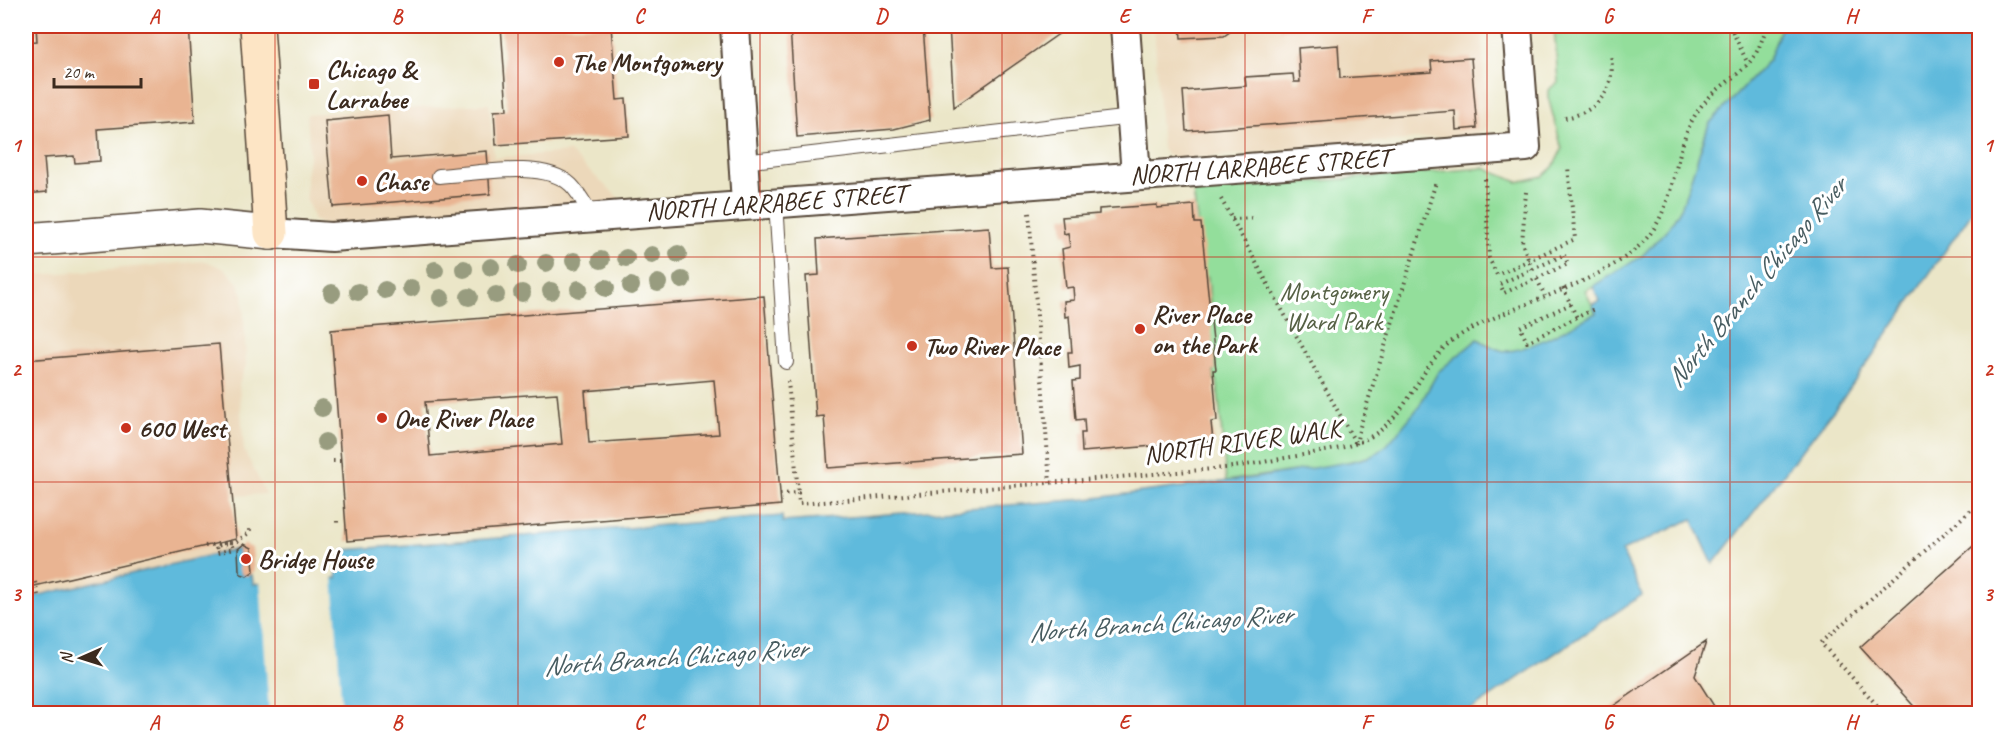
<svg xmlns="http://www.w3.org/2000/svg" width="2005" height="739" viewBox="0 0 2005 739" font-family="Caveat,sans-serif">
  <rect width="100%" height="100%" fill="#fff"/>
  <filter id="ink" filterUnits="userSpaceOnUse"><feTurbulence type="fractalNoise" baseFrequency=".0167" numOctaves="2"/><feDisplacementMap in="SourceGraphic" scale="12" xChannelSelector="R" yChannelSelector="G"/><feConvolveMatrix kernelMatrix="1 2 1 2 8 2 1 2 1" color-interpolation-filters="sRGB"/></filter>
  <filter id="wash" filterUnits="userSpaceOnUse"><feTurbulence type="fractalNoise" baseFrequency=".008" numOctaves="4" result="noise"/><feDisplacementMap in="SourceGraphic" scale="24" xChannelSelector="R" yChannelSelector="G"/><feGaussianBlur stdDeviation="1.35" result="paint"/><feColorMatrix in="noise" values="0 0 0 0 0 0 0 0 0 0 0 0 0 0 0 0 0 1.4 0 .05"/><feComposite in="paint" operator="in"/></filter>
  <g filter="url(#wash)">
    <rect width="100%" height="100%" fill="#ebe6c8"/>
    <path fill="#ecd8ba" d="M1154,26H1481L1488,126L1477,134L1180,159L1167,155L1162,149Z
      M489,104L494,158L569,152L624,203L323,225L314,220L306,198V175L310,153L307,114Z
      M206,261L225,269L238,283L243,294L246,365L239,384L244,450L266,494L232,496L238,549L26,599V276Z"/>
    <path fill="#93de9b" stroke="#67845c" stroke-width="1.5" d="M1554,26H1782L1769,60L1709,124L1682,206L1670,226L1642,256L1609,279L1585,290L1596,313C1574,324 1527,353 1504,351C1494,349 1486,344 1478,339L1438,372L1418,408L1402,429L1387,445L1372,456L1335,465L1226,481L1217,380H1214L1213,370L1216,369L1207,303H1210L1208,277H1205L1193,191L1484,168L1518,182L1543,176L1553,167L1562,149L1548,97V90L1558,82Z"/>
    <path fill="#5ebadc" stroke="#4c727d" stroke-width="1.5" d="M1782,26H1979V202L1841,401L1713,564L1692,519L1622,551L1642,595L1466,713H26V598L238,549L241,574L252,575L253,584L337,578V565L344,561V550L782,516L783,522L1087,499L1260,477L1354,461L1372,456L1387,445L1418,408L1438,372L1478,339C1486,344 1494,349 1504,351C1527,353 1574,324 1596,313L1592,304L1599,301L1593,286L1642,256L1670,226L1682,206L1709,124L1769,60Z"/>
    <path fill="#ebe6c8" d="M333,575L342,713H269L260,580Z"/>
    <g id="blocks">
      <path fill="#e9b492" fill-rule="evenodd" d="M36,26H188L195,122L98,129L100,161L75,163L74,156L44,158L47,192L26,194V42L37,41Z
        M501,26H611L617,100L626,99L629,136L496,145L494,111L507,110Z
        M790,26H923L930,120L894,129L797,137Z
        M949,26H1070L954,107Z
        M1180,26H1238L1224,36L1181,38Z
        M1280,26H1320V27L1280,30Z
        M1338,45L1340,78L1432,72L1431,61L1471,58L1477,128L1456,130L1455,111L1186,131L1183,91L1246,86L1245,77L1293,74L1294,82H1300L1298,48Z
        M388,115L391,159L487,151L490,194L333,207L325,121Z
        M1157,205V208L1194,205L1195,223H1201L1216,370H1213L1217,421L1211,422L1213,441L1082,452L1081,433H1085L1084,419L1076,420L1073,381L1080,380V366L1069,368L1068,352H1072L1069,316L1065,317L1064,301L1074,300L1073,287L1066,288L1062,249L1070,247L1068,233L1064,234L1062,217L1099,214V209Z
        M989,227L992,268L1008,267L1022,454L828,468L824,416L816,417L806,276L819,275L817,239Z
        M764,296L781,505L347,541L331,330ZM714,380L719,434L589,443L585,391ZM557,393L562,444L430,456L425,402Z
        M219,344L236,539L26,588V360Z
        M1980,540V714H1921L1860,647Z
        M244,544L252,548L254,571L247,576L241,574L239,570L238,549Z
        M1706,642L1695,676L1719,714H1602Z"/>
    </g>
  </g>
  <g filter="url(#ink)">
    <use href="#blocks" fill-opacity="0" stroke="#554638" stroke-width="1.5"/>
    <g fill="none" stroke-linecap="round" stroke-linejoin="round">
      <g stroke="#554638" stroke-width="16">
        <path id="service" d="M743,162L1132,117
          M439,176C474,174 544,159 571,185C580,194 586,207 593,217
          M776,202L786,362"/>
      </g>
      <g stroke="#554638" stroke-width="32">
        <path id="minor" d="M735,26L746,204
          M1125,26L1136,175
          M271,233L331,237L1526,147L1517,26"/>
      </g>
      <g stroke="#554638" stroke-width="36">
        <path id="tertiary" d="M26,240L200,226L271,233"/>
      </g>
      <g stroke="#554638" stroke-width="36">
        <path id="secondary" d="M257,26L271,233"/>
      </g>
      <path stroke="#554638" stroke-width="4" stroke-dasharray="1.5 4.5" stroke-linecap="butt" d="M1730,26L1748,64
        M1565,118C1598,112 1616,89 1611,55
        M1485,179L1489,258L1497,275L1575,239L1568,167
        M1526,192L1522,243L1532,269
        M1221,199L1356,444
        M1029,213L1050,483
        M1232,219L1256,218
        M1564,255L1568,264L1504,293L1500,284Z
        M1537,279L1545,296
        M1563,288L1577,318
        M1571,304L1520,327L1527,342L1594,309
        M788,381L798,493
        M1356,444L1359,430L1436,182
        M333,461H342
        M780,494L798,493L799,504L1225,468C1250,465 1273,460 1297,456C1344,447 1372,448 1403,406C1420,383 1431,355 1456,338C1511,301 1620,283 1655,227C1677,191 1675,146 1697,112C1709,93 1731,81 1747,65C1758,54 1762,40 1767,26
        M337,521V526
        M205,546L231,542L233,549L217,553L216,546L236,542L250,532V527
        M35,582L38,595
        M1885,714L1821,643L1980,502"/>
      <use href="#service" stroke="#fff" stroke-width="14"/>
      <use href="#minor" stroke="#fff" stroke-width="28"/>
      <use href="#tertiary" stroke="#fff" stroke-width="33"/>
      <use href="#secondary" stroke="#fde5c5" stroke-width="33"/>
    </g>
    <g fill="#989c7f">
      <circle cx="678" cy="254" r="9"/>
      <circle cx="652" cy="255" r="9"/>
      <circle cx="626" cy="258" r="9"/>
      <circle cx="601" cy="260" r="9"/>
      <circle cx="574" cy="261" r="9"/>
      <circle cx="546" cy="263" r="9"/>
      <circle cx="518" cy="265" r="9"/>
      <circle cx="491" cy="267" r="9"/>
      <circle cx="464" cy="269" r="9"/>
      <circle cx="435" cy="270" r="9"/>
      <circle cx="682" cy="280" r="9"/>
      <circle cx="658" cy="283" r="9"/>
      <circle cx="631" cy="286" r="9"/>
      <circle cx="411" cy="288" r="9"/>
      <circle cx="606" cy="288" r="9"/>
      <circle cx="579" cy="289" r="9"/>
      <circle cx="385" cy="290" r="9"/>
      <circle cx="551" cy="291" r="9"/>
      <circle cx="358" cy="292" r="9"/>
      <circle cx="332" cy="293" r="9"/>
      <circle cx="522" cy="293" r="9"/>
      <circle cx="496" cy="295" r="9"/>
      <circle cx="469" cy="297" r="9"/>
      <circle cx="441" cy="298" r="9"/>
      <circle cx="322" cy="408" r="9"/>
      <circle cx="325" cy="442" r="9"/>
    </g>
  </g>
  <path fill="none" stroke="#c8321e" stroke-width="1.5" stroke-opacity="0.55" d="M275,26V714M518,26V714M760,26V714M1002,26V714M1245,26V714M1487,26V714M1730,26V714M26,257H1980M26,482H1980"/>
  <g fill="#c8321e" stroke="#fff" stroke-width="2">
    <circle cx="559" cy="62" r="6"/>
    <rect x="308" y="78" width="12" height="12" rx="3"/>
    <circle cx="362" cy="181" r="6"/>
    <circle cx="1140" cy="329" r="6"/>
    <circle cx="912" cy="346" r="6"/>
    <circle cx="382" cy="418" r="6"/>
    <circle cx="126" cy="428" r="6"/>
    <circle cx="246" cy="559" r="6"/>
  </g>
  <g text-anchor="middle" stroke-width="6" stroke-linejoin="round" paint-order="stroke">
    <g font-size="26" font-weight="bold" fill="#3b2a1e" stroke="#fff" text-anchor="start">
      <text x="571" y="71">The Montgomery</text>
      <text x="326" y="78">Chicago &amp;<tspan x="326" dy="30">Larrabee</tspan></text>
      <text x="374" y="190">Chase</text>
      <text x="1152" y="323">River Place<tspan x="1152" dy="30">on the Park</tspan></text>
      <text x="924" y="355">Two River Place</text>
      <text x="394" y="427">One River Place</text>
      <text x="138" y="437">600 West</text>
      <text x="258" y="568">Bridge House</text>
    </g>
    <g font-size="26" fill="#3b2a1e" stroke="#fff">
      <text transform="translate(1260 166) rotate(-4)" y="9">NORTH LARRABEE STREET</text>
      <text transform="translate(776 202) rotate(-4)" y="9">NORTH LARRABEE STREET</text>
      <text transform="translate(1242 441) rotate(-8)" y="9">NORTH RIVER WALK</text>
    </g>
    <g font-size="26" fill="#556044" stroke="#fff">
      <text x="1334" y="300">Montgomery<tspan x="1334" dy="30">Ward Park</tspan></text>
    </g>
    <g font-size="27" font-style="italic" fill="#475c60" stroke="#fff">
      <text transform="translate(1756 282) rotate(-50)" y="9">North Branch Chicago River</text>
      <text transform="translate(1160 623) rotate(-4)" y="9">North Branch Chicago River</text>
      <text transform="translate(675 657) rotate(-4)" y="9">North Branch Chicago River</text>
    </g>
  </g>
  <rect width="2005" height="739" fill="none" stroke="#fff" stroke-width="66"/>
  <g transform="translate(81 658) rotate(267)" stroke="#ffffff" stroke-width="4.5" paint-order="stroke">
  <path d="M0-4.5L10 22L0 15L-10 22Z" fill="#3b2a1e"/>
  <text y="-9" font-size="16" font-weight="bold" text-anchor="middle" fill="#3b2a1e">N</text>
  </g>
  <path d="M54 78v9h87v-9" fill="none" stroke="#3b2a1e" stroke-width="3"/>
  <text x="63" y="78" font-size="18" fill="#3b2a1e" stroke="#ffffff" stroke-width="4.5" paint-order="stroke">20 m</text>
  <rect x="33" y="33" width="1939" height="673" fill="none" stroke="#c8321e" stroke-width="2"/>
  <g font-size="20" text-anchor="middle" font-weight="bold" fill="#c8321e">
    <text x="154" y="23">A</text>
    <text x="397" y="23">B</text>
    <text x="639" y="23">C</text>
    <text x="881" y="23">D</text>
    <text x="1124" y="23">E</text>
    <text x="1366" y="23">F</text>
    <text x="1608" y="23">G</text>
    <text x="1851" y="23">H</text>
    <text x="16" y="152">1</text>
    <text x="1988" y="152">1</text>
    <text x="16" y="376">2</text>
    <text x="1988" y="376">2</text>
    <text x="16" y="601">3</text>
    <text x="1988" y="601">3</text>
    <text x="154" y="729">A</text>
    <text x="397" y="729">B</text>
    <text x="639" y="729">C</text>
    <text x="881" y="729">D</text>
    <text x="1124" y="729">E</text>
    <text x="1366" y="729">F</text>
    <text x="1608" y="729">G</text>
    <text x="1851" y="729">H</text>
  </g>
</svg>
